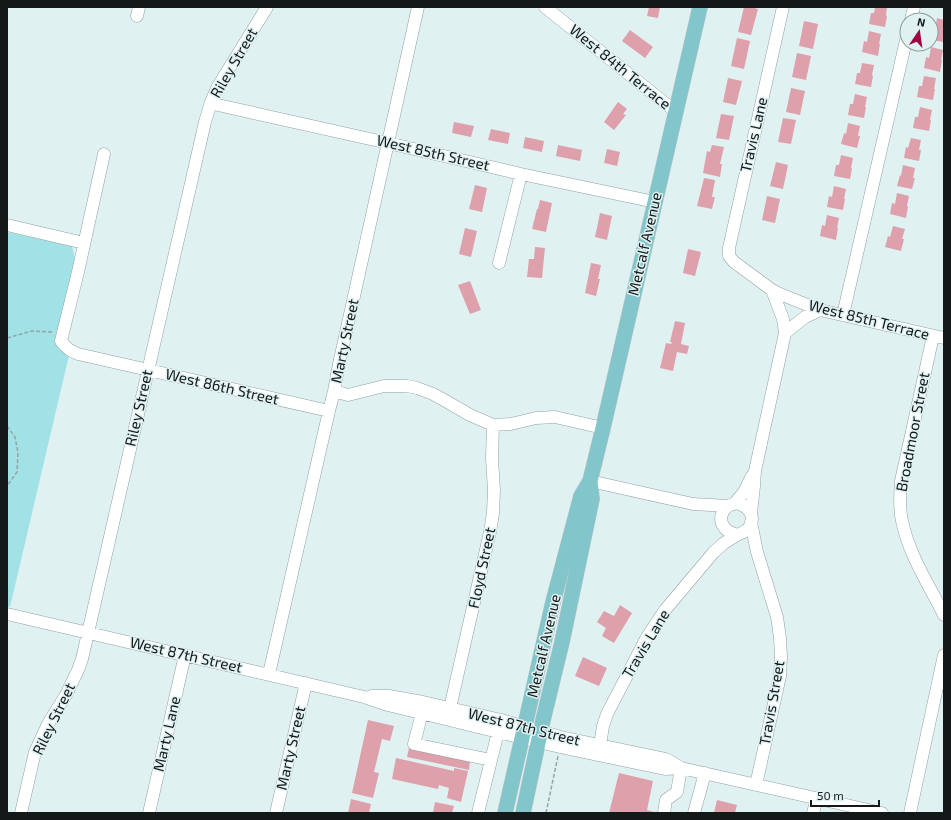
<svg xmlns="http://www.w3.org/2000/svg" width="951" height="820" viewBox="0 0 951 820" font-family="'Exo 2',sans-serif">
  <rect width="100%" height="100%" fill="#e0f1f2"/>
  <path fill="#a1e2e7" d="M7,232L72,246L78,272L61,341L70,351L10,607L7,606Z"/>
  <path fill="#dea0ab" d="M649,7H660L658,18L647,16Z
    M744,7H751L758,9L751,35L738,32Z
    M875,7H887L886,15L887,16L885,27L869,24L871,13H874Z
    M937,18L944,20V42L931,40L933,28L935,29Z
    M804,21L818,24L813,49L799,46Z
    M630,30L653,47L645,58L622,41Z
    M869,31L881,34L879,44H880L878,56L862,52L864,41L867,42Z
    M737,38L750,41L744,69L731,66Z
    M931,47L943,50L941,60H942L940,72L924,68L926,57L929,58Z
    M797,53L811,56L806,80L792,77Z
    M862,63L874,65L872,75L873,76L871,87L855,84L857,73H860Z
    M924,76L936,78L934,89H935L933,100L917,97L919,86H922Z
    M728,78L742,81L736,105L723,102Z
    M791,88L805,91L800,115L786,112Z
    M855,94L867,97L865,107H866L864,118L848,115L850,104H853Z
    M618,102L627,109L623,114L626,115L614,130L604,122Z
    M920,107L932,110L930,120H931L929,131L913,128L915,117H918Z
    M721,114L734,116L729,140L716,138Z
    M783,118L796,120L791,144L778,142Z
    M454,122L474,126L471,137L452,133Z
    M848,123L860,126L858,136H860L857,148L841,144L844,133L846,134Z
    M491,129L510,133L508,144L488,140Z
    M525,137L544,141L542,152L523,148Z
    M911,138L921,140L919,150H921L919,161L904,158L906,147L908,148Z
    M558,145L582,150L580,161L556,156Z
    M712,145L724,147L720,164H722L720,177L703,173L707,151L710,152Z
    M607,149L620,152L617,166L604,163Z
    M841,155L853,158L851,168H852L850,179L834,176L836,165H839Z
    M776,162L788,165L783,189L770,186Z
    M903,165L915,168L913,178H915L912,189L897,186L900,175L901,176Z
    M704,178L715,180L712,197H715L712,209L697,206Z
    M475,185L487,188L482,212L469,209Z
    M834,186L846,189L844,199H845L843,210L827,207L829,196L832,197Z
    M897,193L909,196L907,206L908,207L906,218L890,214L892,203L895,204Z
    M767,196L780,199L775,223L762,220Z
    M540,200L552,203L546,232L532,229L537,209H538Z
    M600,213L612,216L607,240L595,237Z
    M827,215L839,218L837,228H838L836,240L820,236L822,225L825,226Z
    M893,226L905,229L902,239H904L901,251L885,247L888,236L890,237Z
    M465,228L477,231L471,257L459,254Z
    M535,247L545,248L542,278L527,277L529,259H534Z
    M688,249L701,252L695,276L683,273Z
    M591,263L601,265L598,279H600L596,296L585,293Z
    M470,281L481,310L470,314L458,285Z
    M675,321L685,323L681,344L689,346L687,354L677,352L673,371L660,368L666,343L671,344L672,342H670Z
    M620,605L632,613L614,643L602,636L606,628L597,622L604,611L614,616Z
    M583,657L607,668L599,686L575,676Z
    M368,720L394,726L390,741L382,739L374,772L379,773L373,798L352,793Z
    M409,748L470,761L469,770L407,757Z
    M396,758L454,771V768L468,771L461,802L447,798L449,788L439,785L438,789L392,779Z
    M619,773L653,781L647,810L654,812V813H609Z
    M351,799L371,804L369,813H348Z
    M717,800L737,805L735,813H714Z
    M435,802L454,806L452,813H433Z"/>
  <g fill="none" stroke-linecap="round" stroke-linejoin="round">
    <g stroke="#92a1a2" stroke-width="13">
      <path id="minor" d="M545,7L676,112
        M783,7L729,248V256L734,262L772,290L780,294L820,310L944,338
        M137,16L139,7
        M911,20L914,7
        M211,102L218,105L388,143L521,174L655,202
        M104,154L78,272L61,341C66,348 70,351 78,354L329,411
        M7,225L84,243
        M499,263L521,174
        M843,315L907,36
        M785,333L805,317L820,310
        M933,336L901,481C900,494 899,508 902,521C909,555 929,585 944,615
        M334,391L348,395L384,386H407L417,388L433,394L444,400L470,415L493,425L511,424L536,418L555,417L603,428
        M590,481L693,504L728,506
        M736,503C747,505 756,515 750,526C747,531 742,533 737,535C734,534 731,533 728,531C715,521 722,506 736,503Z
        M734,504L744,492L752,476
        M751,513L754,486L755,471L785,333L783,319L772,290
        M751,522L757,552L777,617L780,638L781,657L780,676L756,785
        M7,614L364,697L388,705L560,747L665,769L681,768L882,813
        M269,674L329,411L334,391L339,364L418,7
        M371,696H389L423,702L501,720L561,737L666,759L681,768
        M450,708L490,532L493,513L494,490L492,459L493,425
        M422,713L414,744L491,760
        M600,745L603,726L607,714L647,637L665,610L713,553L724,543L737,535
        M21,813L35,752L48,724L66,695L78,670L82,659L205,122L211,102L217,88L267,7
        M149,813L185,655
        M276,813L306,683
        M478,813L498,732
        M664,813L666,800L677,792L681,768
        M694,813L705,773
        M813,813L817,798
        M910,813L944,655"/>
    </g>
    <g stroke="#cbcccc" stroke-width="16">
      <path id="major" d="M505,813L553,602L581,496L590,481L603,428L700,7
        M523,813L543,720L562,642L592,499L590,481"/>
    </g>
    <path stroke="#97a4a5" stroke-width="1.5" stroke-dasharray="4 2" stroke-linecap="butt" d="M7,338L32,331L53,332
      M7,426L15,437L18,453L17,472L7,486
      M546,813L558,756"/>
    <use href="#minor" stroke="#fff" stroke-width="12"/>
    <use href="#major" stroke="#82c5ca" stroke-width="15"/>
  </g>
  <g text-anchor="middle" stroke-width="3" stroke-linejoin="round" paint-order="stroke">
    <g font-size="15" fill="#131919" stroke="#e0f1f2">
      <text transform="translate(234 63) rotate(-60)" y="5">Riley Street</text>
      <text transform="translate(620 67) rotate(39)" y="5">West 84th Terrace</text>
      <text transform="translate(754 135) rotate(-77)" y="5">Travis Lane</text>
      <text transform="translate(433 153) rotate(13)" y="5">West 85th Street</text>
      <text transform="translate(645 244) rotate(-77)" y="5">Metcalf Avenue</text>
      <text transform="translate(869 320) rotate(14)" y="5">West 85th Terrace</text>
      <text transform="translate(345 341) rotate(-78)" y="5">Marty Street</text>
      <text transform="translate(222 387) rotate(13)" y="5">West 86th Street</text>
      <text transform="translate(139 408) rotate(-77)" y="5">Riley Street</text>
      <text transform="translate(913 432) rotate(-79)" y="5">Broadmoor Street</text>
      <text transform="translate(482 568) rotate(-78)" y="5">Floyd Street</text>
      <text transform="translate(646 644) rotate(-59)" y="5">Travis Lane</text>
      <text transform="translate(544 646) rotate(-77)" y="5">Metcalf Avenue</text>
      <text transform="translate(186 655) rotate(13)" y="5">West 87th Street</text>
      <text transform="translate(772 703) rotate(-80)" y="5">Travis Street</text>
      <text transform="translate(54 719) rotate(-64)" y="5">Riley Street</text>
      <text transform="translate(524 727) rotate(14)" y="5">West 87th Street</text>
      <text transform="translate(167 734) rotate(-77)" y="5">Marty Lane</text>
      <text transform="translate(291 748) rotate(-77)" y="5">Marty Street</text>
    </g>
  </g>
  <rect width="951" height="820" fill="none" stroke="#131919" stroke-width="16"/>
  <g transform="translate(919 32) rotate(13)"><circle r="19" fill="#e0f1f2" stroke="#8e9b9b"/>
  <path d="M0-3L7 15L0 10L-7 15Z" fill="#a00444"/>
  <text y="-6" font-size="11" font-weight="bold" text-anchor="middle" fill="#131919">N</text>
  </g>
  <path d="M811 800v6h68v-6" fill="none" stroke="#131919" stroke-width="2"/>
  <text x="817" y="800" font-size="12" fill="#131919" stroke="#e0f1f2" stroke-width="3" paint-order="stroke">50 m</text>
</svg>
